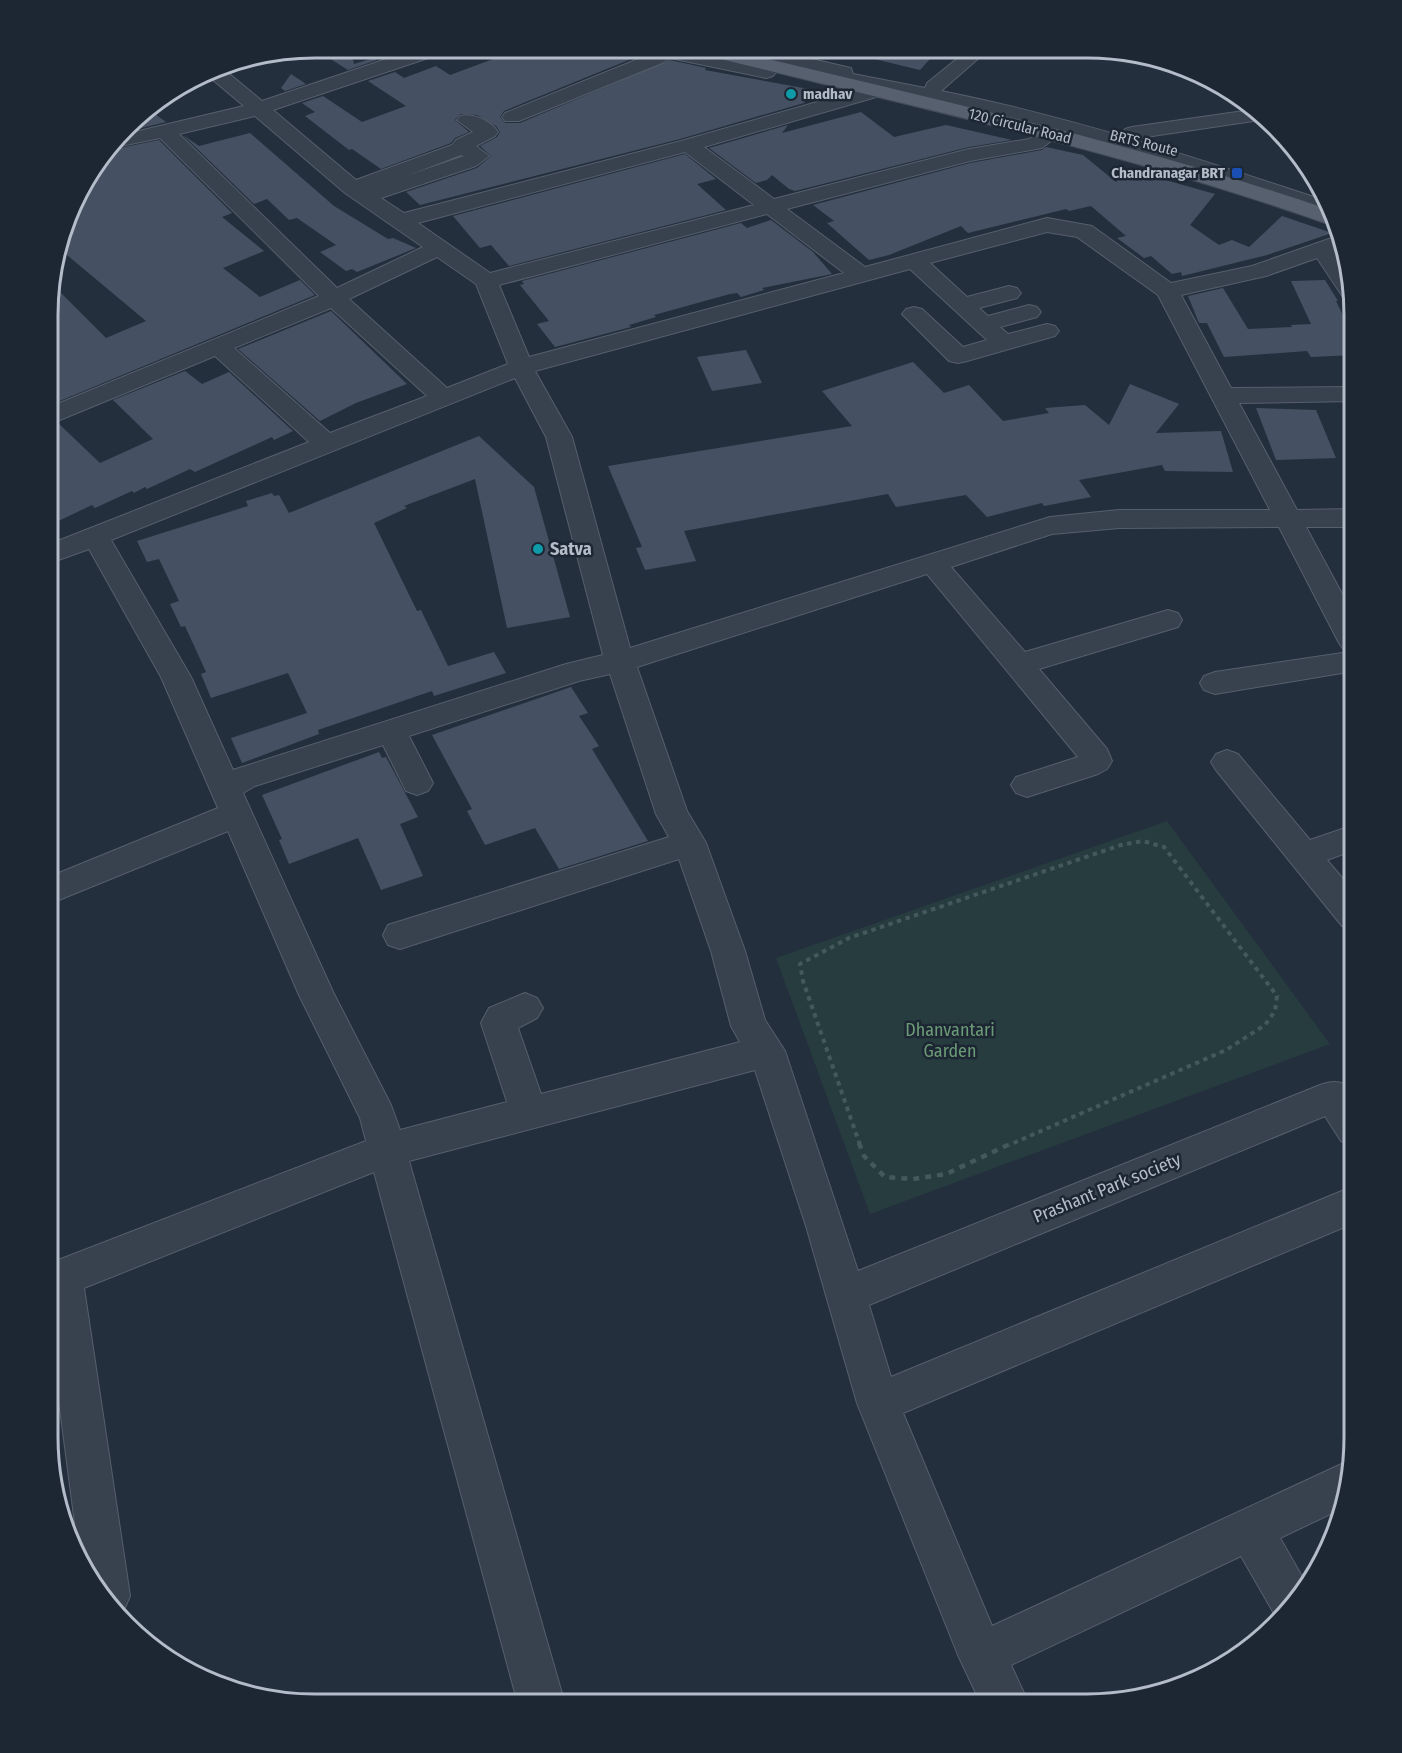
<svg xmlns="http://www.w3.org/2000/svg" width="1402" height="1753" viewBox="0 0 1402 1753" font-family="'Fira Sans Condensed',sans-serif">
  <rect width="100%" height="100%" fill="#242f3e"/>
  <path fill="#263c3f" d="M1167,821L1330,1044L870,1214L776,958Z"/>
  <path fill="#455162" d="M313,48H350L354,64L374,58L377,60L348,70Z
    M480,48L621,49L636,57L504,111L500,117L505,123H520L670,60L706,68L705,70L814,90L804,103L680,139L420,205L406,192L477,168L491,156L480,146L497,137L500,132L496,126L477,115L460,114L455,120L469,132L455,138L451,143L381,169L352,149L349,150L305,116L315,112L302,103L323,96L362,122L406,106L368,81L395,72L404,78L436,66L450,75L496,58Z
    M867,50H938L920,70L866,57Z
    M291,74L306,84L285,91L281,88Z
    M148,109L166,122L125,132L139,114Z
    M861,112L894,137L946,125L1012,140L969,147L795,191L789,189L772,175L767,180L756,183L709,148L788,125L782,133Z
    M250,133L334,206L388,239L393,238L416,248L357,272L352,269L346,271L320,252L336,245L297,218L289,220L267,199L254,204L183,135L199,146Z
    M159,140L232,213L222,217L264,251L223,268L260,297L300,280L315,295L50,405V282L106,338L146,321L61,250L84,182L110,150Z
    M1046,147L1083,155L1116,182L1126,169L1215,194L1190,225L1219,245L1232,240L1249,247L1282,216L1332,233L1267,255L1182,276L1181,272L1172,274L1151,256L1144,258L1117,238L1126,236L1091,206L1069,211L1066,209L1058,211L968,233L961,226L889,255L869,260L827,223L834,221L813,205L970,163L1042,150Z
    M685,154L716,179L697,184L726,210L509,266L491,245L480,248L453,216Z
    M771,220L813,252L832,274L762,288L764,290L741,297L737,293L730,294L654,315L656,317L629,325L631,327L555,347L537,324L549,321L520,285L524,284L522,281L741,223L747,228Z
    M1325,280L1338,301H1336L1354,338V355L1311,357L1307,351L1224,357L1207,323H1199L1188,296L1223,288L1248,329L1292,327L1291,325L1311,324L1291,281Z
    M331,311L407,384L356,403L320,421L238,349Z
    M746,350L762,383L712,391L697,357Z
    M913,362L944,393L969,385L1003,421L1049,413L1045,408L1085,405L1109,425L1130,384L1179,404L1156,433L1221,431L1233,472L1165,471L1162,465L1079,480L1091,497L1044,506L1042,503L987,517L966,495L896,507L888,494L684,531L696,561L645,570L636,548L642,547L608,466L852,426L822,391Z
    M185,371L202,384L229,372L293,431L274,440L272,437L195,472L190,469L147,489L145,487L134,493L132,491L95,508L92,505L50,525V426L58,423L100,463L153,439L113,400Z
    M1256,408L1316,410L1336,458L1276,460Z
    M479,436L534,487L570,617L507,628L475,479L404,506L407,508L374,523L417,611L421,610L448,666L494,652L506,673L434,696L432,691L318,730L319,734L242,763L231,738L307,713L288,673L211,698L201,674L206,672L185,626L181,627L170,604L179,601L159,559L147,562L137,541L248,506L246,501L272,493L274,496L279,495L289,513Z
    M571,687L588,713L579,716L599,746L592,749L648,841L559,869L535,828L485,845L467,811L472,809L432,735Z
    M379,752L382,758L386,757L418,817L400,824L423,876L381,890L358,838L289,864L279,840L282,839L262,795Z"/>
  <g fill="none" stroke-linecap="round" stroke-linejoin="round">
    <g stroke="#565f6c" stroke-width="2">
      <path id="minor" d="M419,48H448L446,52L273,110L356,180L452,145L456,140L473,132L457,120L460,116C473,113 491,121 498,132L495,136L476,146L489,156L476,166L381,198L404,213L681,141L866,88L814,77L811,73L813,71L734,53L732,49H768L851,68L853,74L925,88L927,83L968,50H988L941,91C1072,117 1199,159 1326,201L1332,215L1321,214L1161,160L1058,132L1056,137L1042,148L970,161L787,209L865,267L1047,218L1092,226L1171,283L1252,266L1340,235L1345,248L1335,251L1348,271L1352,299L1343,297L1317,258L1266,276L1181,295L1231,388L1354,387V401L1239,403L1297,510L1354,509V527H1306L1354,616V671L1215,694L1204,690L1200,683L1204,676L1215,672L1349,652L1344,650L1339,643L1279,527L1119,528L1052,534L951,567L1025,652L1168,610L1178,613L1182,620L1178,627L1039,669L1107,749L1112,761L1107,769L1098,774L1027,797L1016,793L1011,785L1016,777L1078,757L927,574L637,667L687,811L706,843L745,951L765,1020L785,1051L858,1271L1320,1085C1363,1069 1354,1119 1354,1145L1341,1141L1325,1116L869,1305L891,1377L1354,1186V1223L903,1413L992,1626L1333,1468L1348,1461L1352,1463L1343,1508L1280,1538L1308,1587L1276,1617L1241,1556L1011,1665L1029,1704H981L958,1655L857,1403L806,1226L755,1070L409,1161L565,1704H518L374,1172L84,1288L130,1596L123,1612L84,1571L80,1562L48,1317V1264L366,1141L360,1118L299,995L228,831L49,904V877L218,808L161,677L89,549L50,563V544L309,442L215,356L50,424V407L319,296L160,138L111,148L122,135L244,106L207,75L221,67L262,101ZM885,92L992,113L1045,128L1029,139L969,149L774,199L704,147L883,95ZM255,116L345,193L423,247L337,288L179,134ZM685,152L754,205L490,273L418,223ZM461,155L464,156L406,176ZM767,214L844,273L529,357L499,285ZM1047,232L1077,237L1158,295L1270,510H1119L1050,517L630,648L572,437L535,371L910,269L987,340L963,347L922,309L914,307L906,309L902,314L949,361L958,363L967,361L1055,336L1059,331L1055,326L1047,324L1008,334L1000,327L1037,317L1041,312L1037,307L1029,305L988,316L979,308L1017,298L1021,293L1017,288L1009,286L967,297L930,263ZM437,257L476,284L508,364L447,388L349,299ZM331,308L427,396L330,433L234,348ZM515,378L546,437L603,655L566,664L233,770L191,677L111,540ZM610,674L656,814L669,837L388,925L383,935L388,945L400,949L679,859L711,951L731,1026L740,1042L541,1094L518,1028L537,1018L543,1008L537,998L525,993L489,1008L481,1023L507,1102L400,1130L391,1105L333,992L243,793L255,786L383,745L406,791L417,795L428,791L433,783L409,736L579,681Z
        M647,49H684L773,68L776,72L773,76L766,78L670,58L662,63L519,121H505L502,117L505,113L648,55L651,53Z
        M1251,110L1260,120L1132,139L1125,137L1122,133L1125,129L1132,127Z
        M1227,750L1238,754L1310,840L1354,825V850L1327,860L1354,892V929L1342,926L1216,770L1211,762L1216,754Z"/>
    </g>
    <g stroke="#414a57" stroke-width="2">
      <path id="major" d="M694,49H727C929,98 1134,142 1330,210L1336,224L1325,223C1120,151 907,105 696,53Z"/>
    </g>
    <path stroke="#44595c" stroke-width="4" stroke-dasharray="4.5 4.5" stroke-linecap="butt" d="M860,1145L803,981L800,964L849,938L1121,845L1143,841L1164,847L1277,996L1275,1011L1265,1025L1226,1050L1009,1145"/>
    <path stroke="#44595c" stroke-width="4.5" stroke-dasharray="6 6" stroke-linecap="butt" d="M859,1143L864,1156L885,1177L913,1179L946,1174L1012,1143"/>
    <use href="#minor" fill="#38414e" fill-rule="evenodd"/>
    <use href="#major" fill="#56606e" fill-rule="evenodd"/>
  </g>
  <g fill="#0f9aa8" stroke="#1d2633" stroke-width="2">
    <circle cx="791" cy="94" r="6"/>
    <circle cx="538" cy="549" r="6"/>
  </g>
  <rect fill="#1a4fb4" stroke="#1d2633" stroke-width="2" x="1231" y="167" width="12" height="12" rx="3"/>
  <g text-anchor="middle" stroke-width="5" stroke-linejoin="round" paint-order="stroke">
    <g font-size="15" font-weight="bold" fill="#b4bcc9" stroke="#1d2633" text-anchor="start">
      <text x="803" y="99">madhav</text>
      <text x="1225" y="178" text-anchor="end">Chandranagar BRT</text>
    </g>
    <g font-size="15" fill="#b4bcc9" stroke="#1d2633">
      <text transform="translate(1020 126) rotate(14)" y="5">120 Circular Road</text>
      <text transform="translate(1144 143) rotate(14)" y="5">BRTS Route</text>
    </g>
    <g font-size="18" font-weight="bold" fill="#b4bcc9" stroke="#1d2633" text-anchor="start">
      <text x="550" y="555">Satva</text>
    </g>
    <g font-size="18" fill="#6b9a76" stroke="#1d2633">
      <text x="950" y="1036">Dhanvantari<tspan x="950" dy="21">Garden</tspan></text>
    </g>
    <g font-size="18" fill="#b4bcc9" stroke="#1d2633">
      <text transform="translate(1107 1188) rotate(-22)" y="6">Prashant Park society</text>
    </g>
  </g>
  <path d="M0 0H1402V1753H0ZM315 58H1087A257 257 0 0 1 1344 315V1437A257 257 0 0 1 1087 1694H315A257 257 0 0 1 58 1437V315A257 257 0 0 1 315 58Z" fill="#1d2633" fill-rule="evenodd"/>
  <path fill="none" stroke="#b4bcc9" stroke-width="3" d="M315 58H1087A257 257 0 0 1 1344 315V1437A257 257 0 0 1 1087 1694H315A257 257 0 0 1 58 1437V315A257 257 0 0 1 315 58Z"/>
</svg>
